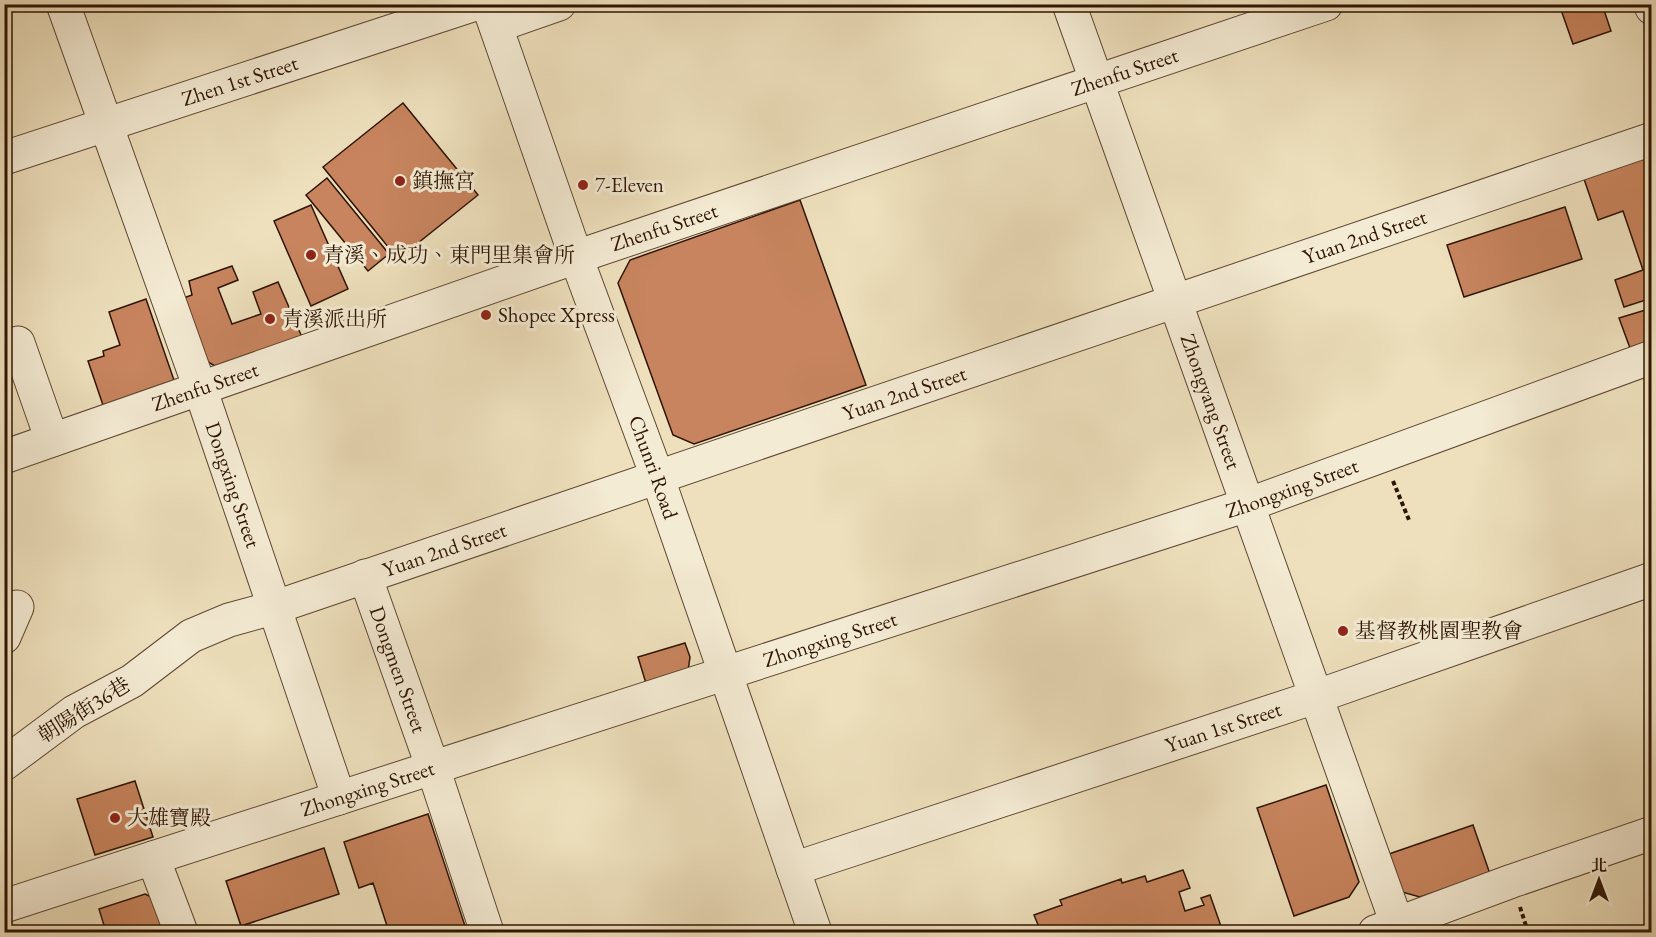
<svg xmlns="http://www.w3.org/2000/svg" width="1656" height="937" viewBox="0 0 1656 937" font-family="'EB Garamond','Noto Serif TC',serif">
  <rect width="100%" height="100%" fill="#eee0bd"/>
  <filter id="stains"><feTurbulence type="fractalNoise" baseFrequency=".00333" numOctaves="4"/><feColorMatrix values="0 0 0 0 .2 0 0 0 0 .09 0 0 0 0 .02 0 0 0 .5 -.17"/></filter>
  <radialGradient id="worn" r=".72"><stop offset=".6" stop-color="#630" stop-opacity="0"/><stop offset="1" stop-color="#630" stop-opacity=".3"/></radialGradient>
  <path fill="#c7845e" stroke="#2e1503" stroke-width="1.5" d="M1559,4H1602L1611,31L1573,44Z
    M403,103L478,195L398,259L323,167Z
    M1641,158L1652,165V298L1624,307L1615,280L1643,270L1623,211L1598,220L1584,179Z
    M327,178L389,254L368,271L306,195Z
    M800,200L866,385L694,444L673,435L618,283L630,260Z
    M311,205L348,289L311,306L274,221Z
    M1565,207L1582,259L1464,297L1447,245Z
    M232,266L238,280L218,288L232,324L261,314L253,292L278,282L305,344L227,373L203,359L178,300L192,295L189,281Z
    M146,299L175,383L104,408L88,361L104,356L103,351L120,345L109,312Z
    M1652,308V341L1630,348L1619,318Z
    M685,643L690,657L687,678L648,690L638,657Z
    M135,781L153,837L95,855L77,799Z
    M1326,785L1359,882L1349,897L1294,916L1257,808Z
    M428,814L467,932H389L373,883L359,888L344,842Z
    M1473,825L1490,874L1420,897L1398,891L1386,855Z
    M324,848L339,894L241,926L226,881Z
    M1183,870L1190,888L1179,892L1185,911L1204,905L1201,898L1210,895L1223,932H1041L1034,915L1062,905L1060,900L1121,879L1122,883L1145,876L1147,882Z
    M145,894L161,902L171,932H106L99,909Z"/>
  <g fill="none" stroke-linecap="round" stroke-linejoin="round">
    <g stroke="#5e4832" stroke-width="35">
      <g id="minor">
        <path id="s1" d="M63,4L200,388L339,798"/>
        <path id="s2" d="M488,4L576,257L657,476L815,932"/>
        <path id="s3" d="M1069,4L1400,932"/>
        <path d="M1650,4L1652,8"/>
        <path d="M496,26L559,4"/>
        <path id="s4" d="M4,158L475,4"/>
        <path d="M18,343L52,440"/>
        <path id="s5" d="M4,457L576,257L1326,4"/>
        <path id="s6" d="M365,576L433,768L487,932"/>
        <path d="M4,637L17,607"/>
        <path id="s7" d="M4,764L74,712L132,681L191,636L229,620L273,608L1652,139"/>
        <path d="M153,858L181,932"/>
        <path id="s8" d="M793,869L1315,697L1652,579"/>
        <path id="s9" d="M4,906L1247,505L1652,357"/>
        <path d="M1375,932L1512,881L1652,833"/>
      </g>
    </g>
    <path stroke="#2e1503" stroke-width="4" stroke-dasharray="4.5 3" stroke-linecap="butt" d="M1393,481L1409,520
      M1520,907L1528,932"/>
    <use href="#minor" stroke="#f4ebd4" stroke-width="33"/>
  </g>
  <g fill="#8f2418" stroke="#f4ebd4" stroke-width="2">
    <circle cx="400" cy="181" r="6"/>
    <circle cx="583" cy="185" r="6"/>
    <circle cx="311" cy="255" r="6"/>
    <circle cx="486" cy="315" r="6"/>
    <circle cx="270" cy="319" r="6"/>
    <circle cx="1343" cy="631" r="6"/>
    <circle cx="115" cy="818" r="6"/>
  </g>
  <g text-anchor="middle" stroke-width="6" stroke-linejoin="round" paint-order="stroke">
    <g font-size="21" fill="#2e1503" stroke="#f4ebd4">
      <text dy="7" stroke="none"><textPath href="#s5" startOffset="1185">Zhenfu Street</textPath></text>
      <text dy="7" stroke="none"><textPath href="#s4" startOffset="248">Zhen 1st Street</textPath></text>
      <text dy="7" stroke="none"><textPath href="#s5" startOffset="699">Zhenfu Street</textPath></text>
      <text dy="7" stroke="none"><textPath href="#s7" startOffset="1467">Yuan 2nd Street</textPath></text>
      <text dy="7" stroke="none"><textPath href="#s5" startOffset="213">Zhenfu Street</textPath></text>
      <text dy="7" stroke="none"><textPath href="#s7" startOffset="981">Yuan 2nd Street</textPath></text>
      <text dy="7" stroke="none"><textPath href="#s3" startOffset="422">Zhongyang Street</textPath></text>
      <text dy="7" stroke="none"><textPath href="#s2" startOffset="492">Chunri Road</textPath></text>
      <text dy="7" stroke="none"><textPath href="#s1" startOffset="510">Dongxing Street</textPath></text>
      <text dy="7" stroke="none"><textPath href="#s9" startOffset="1354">Zhongxing Street</textPath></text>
      <text dy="7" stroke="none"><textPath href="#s7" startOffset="495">Yuan 2nd Street</textPath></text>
      <text dy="7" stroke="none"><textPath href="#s9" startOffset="868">Zhongxing Street</textPath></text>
      <text dy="7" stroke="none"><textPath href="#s6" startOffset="99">Dongmen Street</textPath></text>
      <text transform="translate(84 710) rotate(-32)" y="7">朝陽街36巷</text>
      <text dy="7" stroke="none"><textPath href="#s8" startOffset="453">Yuan 1st Street</textPath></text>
      <text dy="7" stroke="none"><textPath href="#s9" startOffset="382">Zhongxing Street</textPath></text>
    </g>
    <g font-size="21" fill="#2e1503" stroke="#f4ebd4" text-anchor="start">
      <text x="412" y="188">鎮撫宮</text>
      <text x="595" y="192">7-Eleven</text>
      <text x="323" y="262">青溪、成功、東門里集會所</text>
      <text x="498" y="322">Shopee Xpress</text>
      <text x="282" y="326">青溪派出所</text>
      <text x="1355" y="638">基督教桃園聖教會</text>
      <text x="127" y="825">大雄寶殿</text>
    </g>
  </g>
  <rect width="1656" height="937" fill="none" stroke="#eee0bd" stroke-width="24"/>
  <rect x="6" y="6" width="1644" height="925" fill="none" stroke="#2e1503" stroke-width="3"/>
  <rect x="12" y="12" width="1632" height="913" fill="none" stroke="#2e1503" stroke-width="1.5"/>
  <g transform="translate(1599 880)" stroke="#f4ebd4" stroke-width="4.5" paint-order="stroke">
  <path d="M0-4.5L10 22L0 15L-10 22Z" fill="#2e1503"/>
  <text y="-9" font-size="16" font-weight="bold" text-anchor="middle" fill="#2e1503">北</text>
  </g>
  <rect width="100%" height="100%" filter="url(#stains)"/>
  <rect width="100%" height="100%" fill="url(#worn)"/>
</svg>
